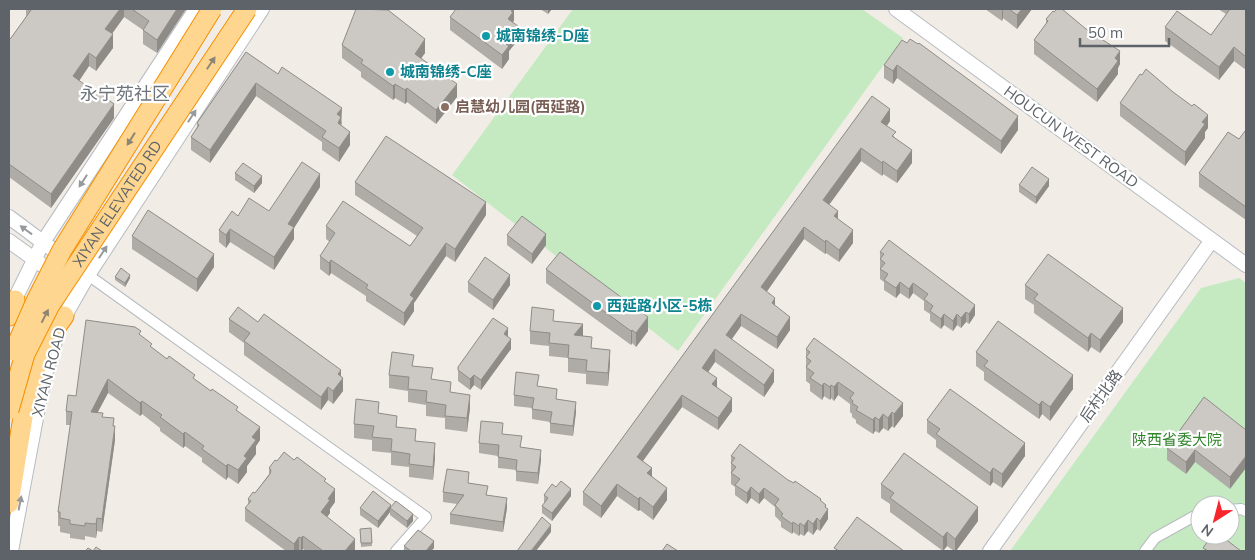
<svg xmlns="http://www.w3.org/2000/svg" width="1255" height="560" viewBox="0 0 1255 560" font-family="Mulish,'Noto Sans SC',sans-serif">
  <rect width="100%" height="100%" fill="#f1ede6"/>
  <path fill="#c5eac1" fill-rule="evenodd" d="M573,9H862L903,38L678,351L452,175Z
    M1239,278L1246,283V551H1010L1201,288ZM1200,505H1230V535H1200Z"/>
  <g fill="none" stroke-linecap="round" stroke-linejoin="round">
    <g stroke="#b6babe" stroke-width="12">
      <path id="street" d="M88,275L426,517L396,551
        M1230,510L1241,509L1246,511
        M1145,551L1155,538L1200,513"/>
    </g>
    <g stroke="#b7bcc1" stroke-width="16">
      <path id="secondary" d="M896,9L1246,265
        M9,217L83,272
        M9,241L59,277
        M11,307L43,242L196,9
        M11,551L43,381L60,324L88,275L262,9
        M990,551L1212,240"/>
    </g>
    <g stroke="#f78f00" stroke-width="21">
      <path id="highway" d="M9,316L15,300
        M9,503L24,411L35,370L48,338L64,316"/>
    </g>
    <use href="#street" stroke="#fff" stroke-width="10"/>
    <use href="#secondary" stroke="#fff" stroke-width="14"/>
    <use href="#highway" stroke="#ffd68f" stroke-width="19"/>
    <g stroke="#f78f00" stroke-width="21" stroke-linecap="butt">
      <g id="highway-bridge">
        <path d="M14,351L36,301L62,250L212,9"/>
        <path id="s1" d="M9,410L25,354L50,305L247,9"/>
      </g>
    </g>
    <use href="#highway-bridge" stroke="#ffd68f" stroke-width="19"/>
  </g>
  <path fill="#afaca8" d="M26,9H186L157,53L143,44V30L124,17L112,34L113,48L96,71L89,66L79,81L114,118L51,208L9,177V40L11,38L26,17Z
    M514,9V20L513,23L518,40L509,51V59L502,69L450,30V17L459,10Z
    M540,9H552L548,14Z
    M985,9H1032L1017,29L1003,18L1002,21Z
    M1218,9H1246V70L1234,61L1219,80L1165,41V27L1211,35L1226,14Z
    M1046,19L1086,29L1120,64L1118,68V74L1097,102L1034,54V40L1046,24Z
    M907,43L1018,130L1001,154L897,78L893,84L884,78V65Z
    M342,45L425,53L421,58L457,97L436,124L407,102L405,104L395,98L393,100L361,77V72L342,58Z
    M246,52L342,122L341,126L350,145L339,162L322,150V142L256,96L210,163L191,150V137L197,127V123Z
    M872,96L890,121L887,126L912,163L897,183L883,174L882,176L861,161L829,205L853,243L839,262L826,253L825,254L804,239L766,291L790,330L777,349L741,326L732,339L774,382L764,397L715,362L708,372L732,411L718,430L682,407L643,461L667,500L653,520L640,510L638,511L617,496L601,518L583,505V492Z
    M1120,103L1208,128L1205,132V138L1185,166L1120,116Z
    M1246,132V220L1199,187V173L1239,139Z
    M235,173L262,183L254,193L235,180Z
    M355,182L486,215L455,262L446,256L414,303V311L404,326L366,301V296L331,273L329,276L320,269V256L330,242L326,239V226L410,246L417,236L355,195Z
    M1019,185L1049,186L1036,204L1019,192Z
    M320,187L294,228V239L274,270L230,242L226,248L219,242V230L238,216L269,211Z
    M507,235L546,245L532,264L507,245Z
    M132,236L214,267L197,292L132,249Z
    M880,252L975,315L969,324L966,322L961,328L957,325L953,331L944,325L941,329L930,321V314L924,310V301L913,293L909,299L900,293L896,298L884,290V282L880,279Z
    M546,269L648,331L636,347L632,343L631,345L546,283Z
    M115,277L130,278L125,287L115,280Z
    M468,282L510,285L493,310L468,292Z
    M1025,285L1123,322L1100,353L1091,347L1088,352L1034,313V305L1025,299Z
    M229,319L258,322L341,377L343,391L333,404L328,400L321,410L244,355V343L229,332Z
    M554,321L583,336L592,348L610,363L608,386L586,384V374L568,372V358L549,356V346L530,344V331Z
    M141,336L152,348L238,411L260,440L256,446V454L247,466V472L238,484L228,477L226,480L202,462V458L185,446L183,448L160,431V428L142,414L140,416L108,393L97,413L114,426L115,440L102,532L97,531L96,538L85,536V540L70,538V534L60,532V526H58V512L71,425H66V411L76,396Z
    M508,336L511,349L481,390L474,385L470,390L458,381V367Z
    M806,349L903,416L894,428L892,426L888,431L883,428L879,433L875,431L873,434L856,423V420L852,417V414L850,412V404L838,395L834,401L831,398L830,400L824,396L822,400L810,391V384L806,381Z
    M976,352L1073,389L1050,421L1042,414L1039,419L984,380V372L976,366Z
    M414,366L451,393L470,408L467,432L445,429V418L426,416V405L408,402V391L389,388V375Z
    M538,386L576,412L573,436L550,433V422L532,419V408L514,406V395Z
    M379,413L416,441L435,457L433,480L409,477V467L391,465V453L372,451V440L354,438V424Z
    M927,420L1025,456L1002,488L993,482L990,486L936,447V440L927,433Z
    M1246,430L1230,489L1195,462L1186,474L1167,460V448Z
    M503,434L522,448L541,460L538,484L516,481V470L498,468V456L479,453V443Z
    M731,456L788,480L821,501L826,508L828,519L820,531L817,529L813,535L808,531L804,536L800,534L799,536L793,532L792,534L781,527V522L775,516V507L764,498L759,504L751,498L747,504L735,495V487L731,484Z
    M277,461L326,483L335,502L330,509V513L327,517L355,551H306L303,549L301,551L299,550L298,551H286L245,521V508L248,505V499L255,493L269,474V468Z
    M469,483L507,508L503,532L450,524V514L457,504L443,502V492Z
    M881,484L978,521L956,551H954L947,546L943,551L890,512V504L881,498Z
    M544,495L571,496L552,521L542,513V506L545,503L544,502Z
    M391,507L413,521L407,528L390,515V512L378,528L360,515V508Z
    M371,528L372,546L361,547L360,529Z
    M404,546L434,548L431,551H404Z"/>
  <path fill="#8f8c88" d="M120,9H124V17L105,43V29Z
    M177,9H186L157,53V40Z
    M511,9H514V20L513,22V25L508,19Z
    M548,9H552L548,14Z
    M1002,9H1003V18L1002,21Z
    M1022,9H1032L1017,29V15Z
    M518,26V40L509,51V59L502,69V55L508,39Z
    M113,34V48L96,71V58Z
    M425,39V53L415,67V54Z
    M1234,47V61L1219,80V67Z
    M1120,51V64L1118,68V74L1097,102V89L1115,58Z
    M89,53V66L73,90V76Z
    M897,65V78L893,84V71Z
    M256,83V96L210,163V150Z
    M395,84V98L393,100V86Z
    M457,84V97L436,124V110Z
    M407,88V102L405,104V90Z
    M114,104V118L51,208V194Z
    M342,108L341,131L338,136L337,114Z
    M890,109V121L881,134V122Z
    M1208,115V128L1205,132V138L1185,166V152L1202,122Z
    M1018,116V130L1001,154V141Z
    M350,132V145L339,162V148Z
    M861,148V161L823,213V200Z
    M912,150V163L897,183V171Z
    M883,161V174L882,176V163Z
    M320,174V187L294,228V239L274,270V257L288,224Z
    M262,176V183L254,193V186Z
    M1049,179V186L1036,204V197Z
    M486,202V215L455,262V249Z
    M838,211V223L834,216Z
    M804,227V239L761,300V287Z
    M230,229V242L226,248V235Z
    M853,230V243L839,262V250Z
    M546,234V245L532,264V254Z
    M826,240V253L825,254V242Z
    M446,243V256L414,303V311L404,326V313L410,295Z
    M214,254V267L197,292V279Z
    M331,260V273L329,276V263Z
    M130,275V278L125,287V283Z
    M510,275V285L493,310V300Z
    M900,282V293L896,298V288Z
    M913,283V293L909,299V289Z
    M775,298V310L772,303Z
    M975,305V315L969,324V314Z
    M1123,308V322L1100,353V340Z
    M966,312V322L961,328V318Z
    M741,314V326L726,347V335Z
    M944,314V325L941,329V319Z
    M957,314V325L953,331V321Z
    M648,317V331L636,347V333Z
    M790,317V330L777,349V337Z
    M583,324V338L574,335Z
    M508,328V339L504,334Z
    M632,330V343L631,345V331Z
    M1091,333V347L1088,352V338Z
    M511,339V349L481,390V380Z
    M715,349V362L702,381V368Z
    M610,350V363L608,386V373Z
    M341,370V381L343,378V391L333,404V391L338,374Z
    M774,370V382L764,397V385Z
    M474,375V385L470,390V379Z
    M1073,375V389L1050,421V407Z
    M717,378V391L712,384Z
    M108,379V393L91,425V412Z
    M838,382V395L834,401V387Z
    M824,383V396L822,400V386Z
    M831,385V398L830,400V387Z
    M328,387V400L321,410V397Z
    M470,395V408L467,432V418Z
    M682,395V407L637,469V457Z
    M732,398V411L718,430V418Z
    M142,401V414L140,416V403Z
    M1042,401V414L1039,419V405Z
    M576,402V412L573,436V426Z
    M903,403V416L894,428V414Z
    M892,412V426L888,431V418Z
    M883,414V428L879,433V420Z
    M875,417V431L873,434V420Z
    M115,426V440L102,532V519Z
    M260,427V440L256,446V454L247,466V472L238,484V470L252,437Z
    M185,432V446L183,448V434Z
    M435,443V457L433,480V467Z
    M1025,443V456L1002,488V474Z
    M541,450V460L538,484V473Z
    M1195,450V462L1186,474V462Z
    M1246,456V468L1230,489V477Z
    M228,464V477L226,480V466Z
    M652,468V480L647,473Z
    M993,468V482L990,486V473Z
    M617,484V496L601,518V506Z
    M751,487V498L747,504V493Z
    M667,488V500L653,520V507Z
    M764,488V498L759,504V494Z
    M335,489V502L330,509V513L321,525V512L328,499Z
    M571,489V496L552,521V513Z
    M640,497V510L638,511V499Z
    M507,498V508L503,532V522Z
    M391,505L390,512L378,528V521Z
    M826,505V512L828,509V519L820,531V521Z
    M978,507V521L956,551H955V539Z
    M413,514V521L407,528V521Z
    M97,518V531L96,538V524Z
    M817,518V529L813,535V524Z
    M808,520V531L804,536V526Z
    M793,522V532L792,534V524Z
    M800,523V534L799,536V526Z
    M551,525V532L536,551H531Z
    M947,532V546L943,551V537Z
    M303,536V549L301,551V538Z
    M299,537V550L298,551H294V544Z
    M355,539V551H345Z
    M434,541V548L431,551H426Z"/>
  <path fill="#ccc8c3" stroke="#8f8c88" d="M28,9H120L105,29L113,34L96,58L89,53L73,76L96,93L97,91L114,104L51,194L9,164V40L11,38L31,10Z
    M132,9H177L157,40L143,30L149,21Z
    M356,9L388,10L425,39L415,54L457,84L436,110L407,88L405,90L395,84L393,86L361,63L363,60L342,45Z
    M456,9L459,10L460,9H513L511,11L513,12L508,19L518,26L508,39L509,40L506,44L509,46L502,55L450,17Z
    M1009,9H1022L1017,15Z
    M1057,9H1062L1086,29L1120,51L1115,58L1118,61L1097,89L1034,40L1048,21L1046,19L1053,11L1054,12Z
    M1230,9H1246V57L1234,47L1219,67L1165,27L1177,11L1211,35Z
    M910,39L918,44L919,43L1018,116L1001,141L897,65L893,71L884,65L902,40L907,43Z
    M246,52L278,74L282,67L342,108L337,114L341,117L338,123L350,132L339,148L322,137L326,131L256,83L210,150L191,137L199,125L197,123Z
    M1146,69L1173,92L1192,106L1194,104L1208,115L1202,122L1205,124L1185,152L1120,103L1140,74L1142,75Z
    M872,96L890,109L881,122L896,132L892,136L912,150L897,171L883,161L882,163L861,148L823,200L838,211L834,216L853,230L839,250L826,240L825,242L804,227L761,287L775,298L772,303L790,317L777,337L741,314L726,335L774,370L764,385L715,349L702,368L717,378L712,384L732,398L718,418L682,395L637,457L652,468L647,473L667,488L653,507L640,497L638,499L617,484L601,506L583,492Z
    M1245,131L1246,132V207L1199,173L1228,132L1239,139Z
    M386,136L486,202L455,249L446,243L410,295L414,298L404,313L366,288L368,285L331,260L329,263L320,256L335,233L326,226L343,201L410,246L423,228L355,182Z
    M302,162L320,174L288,224L294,227L274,257L230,229L226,235L219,230L232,211L238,216L249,198L269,211Z
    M243,163L262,176L254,186L235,173Z
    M1032,167L1049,179L1036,197L1019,185Z
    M148,210L214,254L197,279L132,236Z
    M522,216L546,234L532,254L507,235Z
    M889,240L975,305L969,314L966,312L961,318L957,314L953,321L944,314L941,319L930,311L933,306L924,299L928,294L913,283L909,289L900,282L896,288L884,280L888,274L880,269L885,263L880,259L884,254L880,252Z
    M560,252L648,317L636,333L632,330L631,331L546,269Z
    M1048,254L1123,308L1100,340L1091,333L1088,338L1034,299L1038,294L1025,285Z
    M485,257L510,275L493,300L468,282Z
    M121,268L130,275L125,283L115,277Z
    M238,307L258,322L264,314L341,370L338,374L343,378L333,391L328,387L321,397L244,341L250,333L229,319Z
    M532,307L554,310L553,321L583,324L574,335L592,337L591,348L610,350L608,373L586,371L587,360L568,358L569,345L549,343L550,333L530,331Z
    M493,318L508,328L504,334L511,339L481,380L474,375L470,379L458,370V367Z
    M86,320L135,327L141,331L139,334L152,344L150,346L167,359L169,356L195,375L193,378L211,391L212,389L238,407L236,410L260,427L252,437L256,440L244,456L247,458L238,470L228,464L226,466L202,449L204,446L185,432L183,434L160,417L162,415L142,401L140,403L108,379L91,412L103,413L102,417L114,418L113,426H115L102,519L97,518L96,524L85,523V526L70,524V520L60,518V512H58L72,412L66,411L68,395L76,396Z
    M998,321L1073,375L1050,407L1042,401L1039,405L984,366L988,361L976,352Z
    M814,338L903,403L894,414L892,412L888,418L883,414L879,420L875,417L873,420L856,410L858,407L852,403L853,401L850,398L854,393L838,382L834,387L831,385L830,387L824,383L822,386L810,378L814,373L806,367L811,361L806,357L810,352L806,349Z
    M392,352L414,355L412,366L433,368L431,379L451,382L450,392L470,395L467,418L445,416L446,405L426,402L427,391L408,389L409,377L389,375Z
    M516,372L539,375L537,386L557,389L556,399L576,402L573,426L550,423L552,412L532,409L534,398L514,395Z
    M950,389L1025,443L1002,474L993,468L990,473L936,434L940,429L927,420Z
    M1204,397L1246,430V456L1230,477L1195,450L1186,462L1167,448Z
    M356,399L379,402L378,413L397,416L396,427L416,429L415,441L435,443L433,467L409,464L410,454L391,451L392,439L372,437L374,426L354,424Z
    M481,421L503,423L502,434L522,436L520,447L541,450L538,473L516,471L517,460L498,457L499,445L479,443Z
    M740,444L788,480L794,483L795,481L821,499L820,500L826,505L825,507L828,509L820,521L817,518L813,524L808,520L804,526L800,523L799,526L793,522L792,524L781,516L783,514L775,505L779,499L764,488L759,494L751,487L747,493L735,485L740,479L731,473L736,467L731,463L735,458L731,456Z
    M284,452L294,460L297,457L326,479L324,481L335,489L328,499L330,500L321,512L355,539L345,551H323L303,536L301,538L299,537L294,544L245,508L251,501L248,499L253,492L255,493L270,474L271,470L269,468L275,460L277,461Z
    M904,453L978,507L955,539L947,532L943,537L890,498L894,493L881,484Z
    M447,469L469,472L468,483L488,486L486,495L507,498L503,522L450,514L464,495L443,492Z
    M561,481L571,489L552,513L542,506L548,498L544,495L552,484L556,487Z
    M373,491L391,505L378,521L360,508Z
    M396,501L413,514L407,521L390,508Z
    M542,517L551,525L531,551H517Z
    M857,517L904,551H839L834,548Z
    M371,528L372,543H361L360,529Z
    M418,530L434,541L426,551H411L404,546Z
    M1212,535H1220L1241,551H1208L1203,548Z
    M667,544L678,551H662Z
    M96,547L102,551H85L88,548L93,551Z"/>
  <defs><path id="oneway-solid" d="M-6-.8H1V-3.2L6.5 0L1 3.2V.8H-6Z" transform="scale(1.25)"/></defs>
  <g fill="#8e8674">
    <use href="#oneway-solid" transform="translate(211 63) rotate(-56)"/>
    <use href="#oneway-solid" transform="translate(131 139) rotate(122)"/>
    <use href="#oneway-solid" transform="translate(45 316) rotate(-63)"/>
  </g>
  <g fill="#969a9d">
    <use href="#oneway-solid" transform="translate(192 116) rotate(-57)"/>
    <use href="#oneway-solid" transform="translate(83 181) rotate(123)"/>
    <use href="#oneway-solid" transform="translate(26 230) rotate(-144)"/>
    <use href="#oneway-solid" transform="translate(103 252) rotate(-57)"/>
    <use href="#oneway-solid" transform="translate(20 503) rotate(-79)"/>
  </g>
  <g fill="#0f9aa8" stroke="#fff" stroke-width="2">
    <circle cx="486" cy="36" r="5"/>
    <circle cx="390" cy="72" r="5"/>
    <circle cx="597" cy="306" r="5"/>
  </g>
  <circle fill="#8d6e63" stroke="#fff" stroke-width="2" cx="445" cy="107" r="5"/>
  <g text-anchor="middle" stroke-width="4.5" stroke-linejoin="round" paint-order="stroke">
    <g font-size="15" font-weight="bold" fill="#0d838f" stroke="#fff" text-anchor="start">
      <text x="496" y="41">城南锦绣-D座</text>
      <text x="400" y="77">城南锦绣-C座</text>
      <text x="607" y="311">西延路小区-5栋</text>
    </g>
    <g font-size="15" font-weight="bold" fill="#785e54" stroke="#fff" text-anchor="start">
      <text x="455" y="112">启慧幼儿园(西延路)</text>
    </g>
    <g font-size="15" fill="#5d6368" stroke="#fff">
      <text transform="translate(1071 137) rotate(36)" y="5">HOUCUN WEST ROAD</text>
      <text dy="5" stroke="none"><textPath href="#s1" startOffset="235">XIYAN ELEVATED RD</textPath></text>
      <text transform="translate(49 372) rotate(-75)" y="5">XIYAN ROAD</text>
      <text transform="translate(1101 396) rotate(-54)" y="5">后村北路</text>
    </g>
    <g font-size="15" fill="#33862e" stroke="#fff">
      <text x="1177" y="445">陕西省委大院</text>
    </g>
    <g font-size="18" fill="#6e757a" stroke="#fff">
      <text x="125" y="100">永宁苑社区</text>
    </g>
  </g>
  <rect width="1255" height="560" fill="none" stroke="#5d6368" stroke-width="20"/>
  <g transform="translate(1215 520) rotate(216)"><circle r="24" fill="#ffffff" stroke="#bec1c3"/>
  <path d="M0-4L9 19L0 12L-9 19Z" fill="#f8252c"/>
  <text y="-8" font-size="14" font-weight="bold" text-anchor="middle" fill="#5d6368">N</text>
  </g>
  <path d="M1080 38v8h89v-8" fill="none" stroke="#5d6368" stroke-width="2.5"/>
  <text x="1088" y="38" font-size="15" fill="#5d6368" stroke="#ffffff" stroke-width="4" paint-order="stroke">50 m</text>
</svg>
